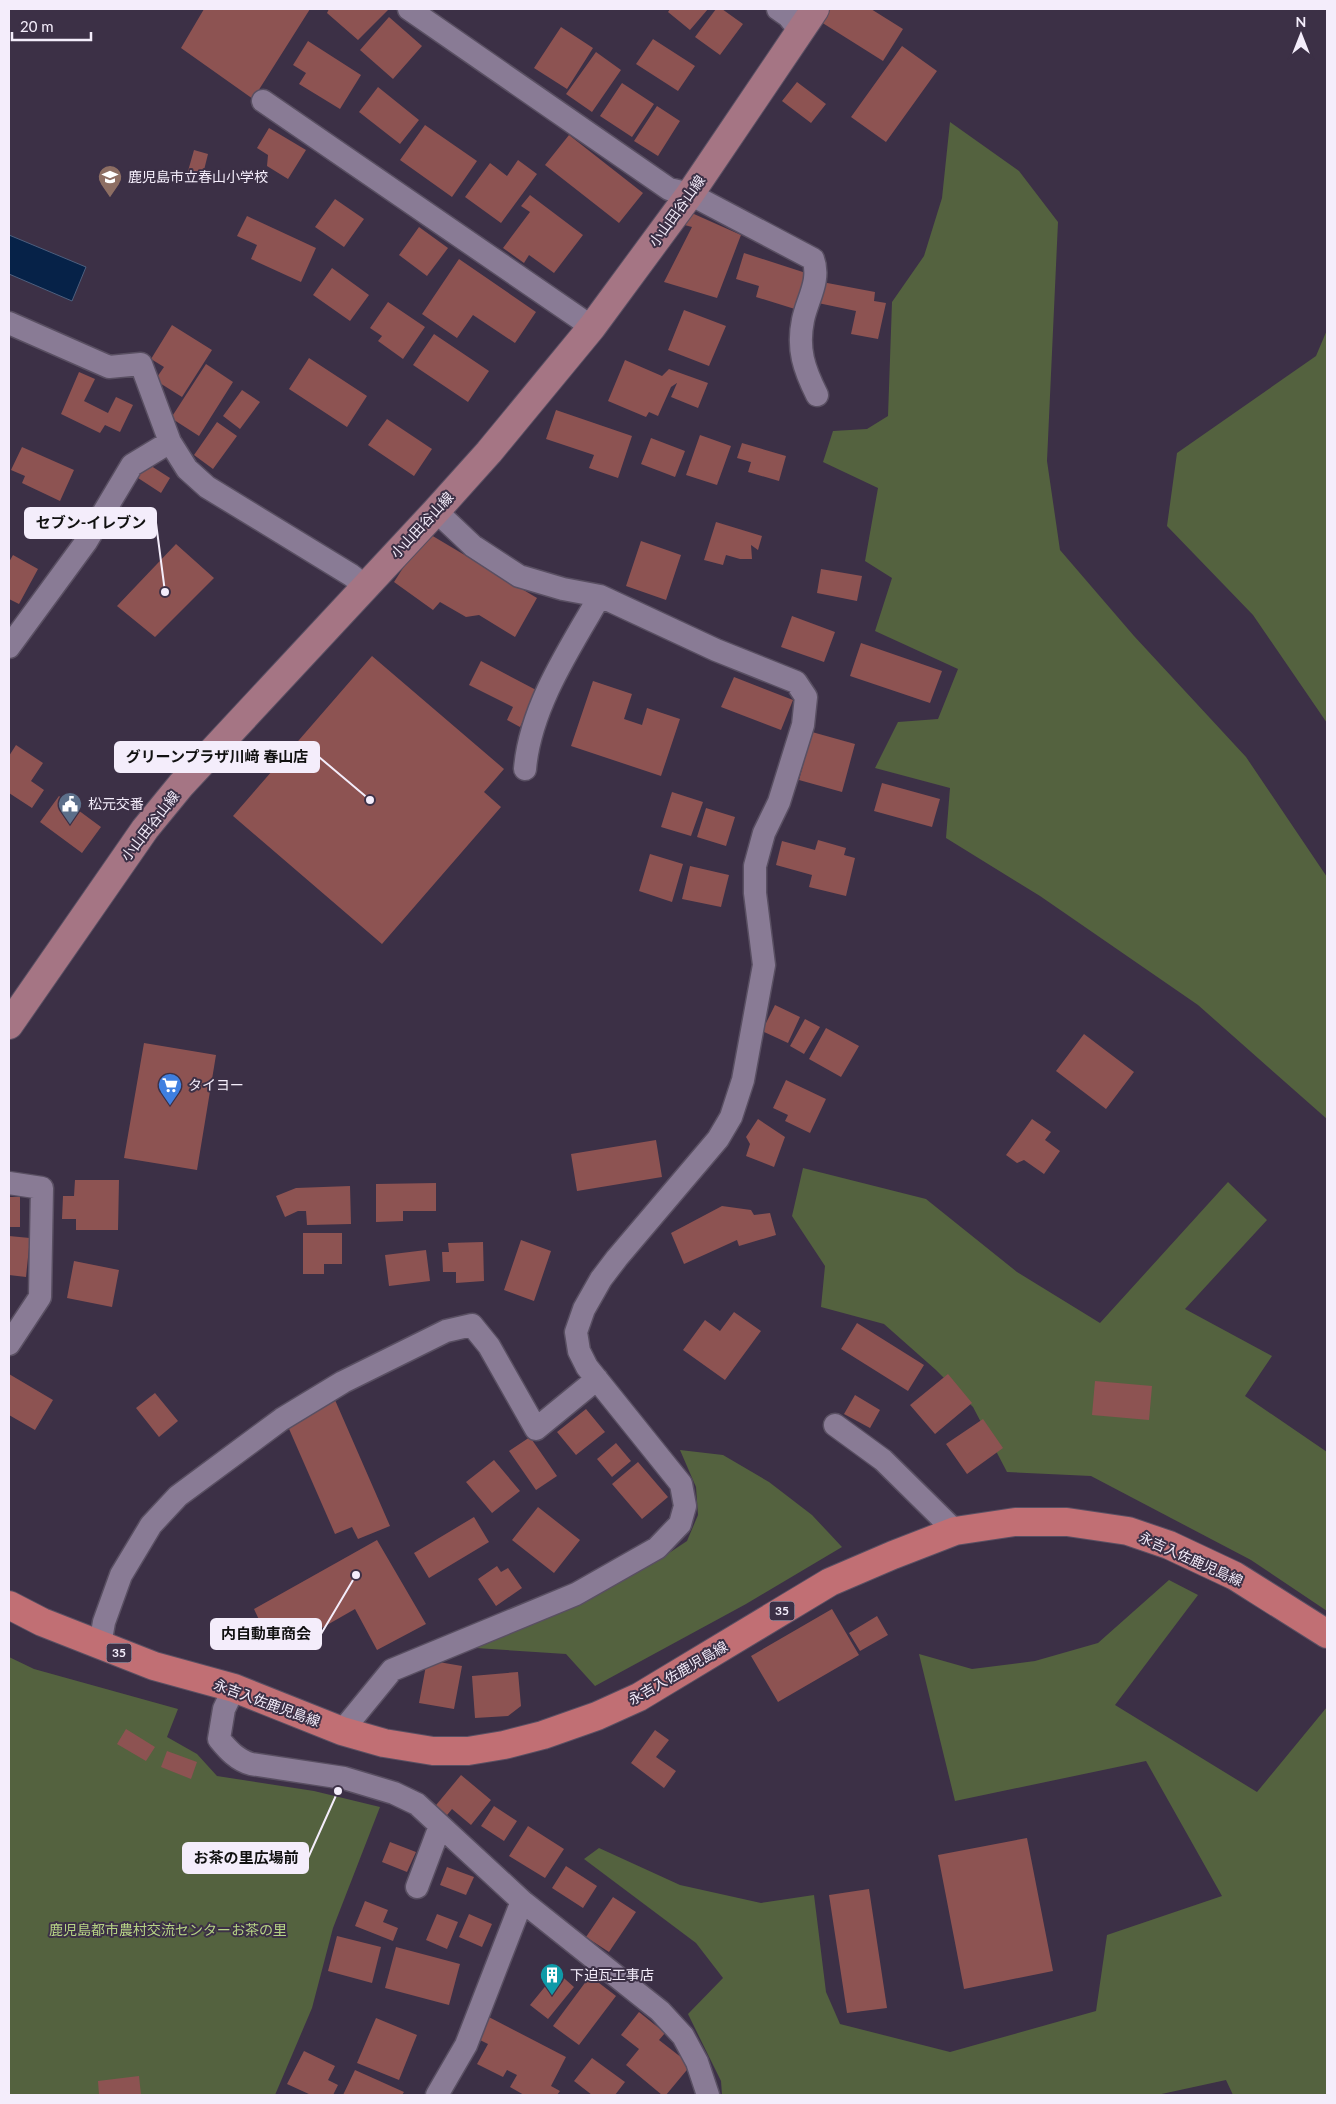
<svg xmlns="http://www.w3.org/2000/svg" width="1336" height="2104" viewBox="0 0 1336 2104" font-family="Lato,'Noto Sans JP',sans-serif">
  <rect width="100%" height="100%" fill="#3c3046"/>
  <path fill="#54623f" d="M950,122L1019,171L1058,222L1047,461L1060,550L1134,636L1246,757L1327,877V1119L1198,1005L1040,896L946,838L950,788L875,768L898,722L938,719L958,669L875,631L892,578L865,561L878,488L823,462L833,431L867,429L888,416L892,302L924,256L942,198Z
    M1327,330V723L1253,615L1167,526L1177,453L1316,356Z
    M803,1168L926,1199L1017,1272L1100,1323L1228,1182L1267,1220L1185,1309L1272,1356L1245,1396L1327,1452V1611L1251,1560L1091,1476L1007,1472L973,1407L936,1370L884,1324L821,1307L825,1266L792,1216Z
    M680,1450L723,1455L769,1482L812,1515L842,1547L746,1604L595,1686L566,1654L476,1648L563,1611L654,1563L687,1541L698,1515L696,1487Z
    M1169,1580L1198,1595L1115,1705L1257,1792L1327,1707V2095H1233L1226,2080L1157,2095H722L721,2081L688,2014L723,1978L696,1943L584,1859L599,1848L680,1885L761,1903L814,1895L826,1992L840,2024L950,2052L1096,2011L1107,1935L1222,1896L1146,1761L955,1801L919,1654L972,1669L1035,1661L1098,1643Z
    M9,1657L34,1669L178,1709L167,1737L197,1754L217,1776L314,1791L380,1807L333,1928L312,2008L275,2095H9Z"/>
  <path fill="#062248" stroke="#4d5f7e" d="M9,235L86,267L72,301L9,274Z"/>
  <path fill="#8d5352" d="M204,9H310L253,99L181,48Z
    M329,9H389L358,40L327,13Z
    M670,9H708L690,30L668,12Z
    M716,9H722L743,24L720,55L695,37Z
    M829,9H871L903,29L883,61L821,22Z
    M389,17L422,46L393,79L360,50Z
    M561,27L593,48L567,89L534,68Z
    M653,39L695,66L678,91L636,64Z
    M308,41L361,75L340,109L299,84L306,73L293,65Z
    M902,46L937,71L886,142L851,117Z
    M596,52L621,70L592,112L566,94Z
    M797,82L826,104L811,123L782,101Z
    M622,83L654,104L632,137L600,116Z
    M378,87L419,120L400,144L359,112Z
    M657,106L680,121L658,156L634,141Z
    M425,125L477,161L452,197L400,160Z
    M269,128L306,150L288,179L267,166L268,155L257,148Z
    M569,135L643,193L619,223L545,165Z
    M194,150L208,154L203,174L188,171Z
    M518,160L537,174L501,223L465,197L490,163L507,176Z
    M530,195L583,235L554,273L529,255L524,263L503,248L530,212L521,206Z
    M335,199L364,219L344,247L315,227Z
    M685,210L741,235L717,298L664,282L692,227L677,223Z
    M247,216L316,248L301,282L251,259L257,245L237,236Z
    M419,227L448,248L427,276L399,255Z
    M744,253L809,274L798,310L756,297L759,286L736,279Z
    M459,259L536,312L515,343L473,315L457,338L422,314Z
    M332,268L369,295L350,321L313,295Z
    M822,282L875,292L874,301L886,303L878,339L851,334L856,311L818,303Z
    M388,302L425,327L403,359L378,341L382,336L370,328Z
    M684,310L726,326L709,366L668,350Z
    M172,325L212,350L182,397L155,380L164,367L151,359Z
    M434,334L489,371L468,402L413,365Z
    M309,358L367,396L347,427L289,389Z
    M625,360L662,376L669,369L708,383L698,408L671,397L677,383L671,387L658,416L649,412L646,417L608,401Z
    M206,364L233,382L199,436L171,418Z
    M79,372L95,379L84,401L108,413L116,397L133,405L120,432L105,425L100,433L61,414Z
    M242,390L260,402L240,429L223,416Z
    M556,410L632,436L618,478L589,468L594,455L546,439Z
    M387,419L432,449L414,476L368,445Z
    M217,422L237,436L213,469L194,455Z
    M700,435L731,446L717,485L686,475Z
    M651,438L685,451L675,477L641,464Z
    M742,443L786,456L779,481L748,472L751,462L737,458Z
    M22,447L74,470L60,501L22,483L25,476L11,470Z
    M145,462L170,478L161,493L135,476Z
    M716,522L762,536L758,550L751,545L752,559H740L726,555L723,565L704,560Z
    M426,532L537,598L515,637L479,615L466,617L440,602L433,610L394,582Z
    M641,541L681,555L666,600L626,586Z
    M176,544L214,578L155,637L117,606Z
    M13,555L38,569L19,604L9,599V562Z
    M821,569L862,576L857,601L817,593Z
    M792,616L835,632L824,662L781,647Z
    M861,643L942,671L930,703L850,676Z
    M372,656L504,769L484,792L501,807L382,944L233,816Z
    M481,661L538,691L520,727L507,720L513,707L469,685Z
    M734,677L793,700L781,730L721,707Z
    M593,681L632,694L624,719L642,725L647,708L680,719L661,776L571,746Z
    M812,732L855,744L842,792L799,780Z
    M16,745L43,763L31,781L44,790L32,808L9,793V756Z
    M882,783L940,799L932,827L874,811Z
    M672,792L703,802L691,836L661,827Z
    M59,796L101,827L82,853L40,822Z
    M706,808L735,817L726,846L697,837Z
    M818,840L846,848L844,855L855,858L846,896L809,887L812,875L776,865L782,841L815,850Z
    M650,854L683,864L672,902L639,891Z
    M690,866L729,875L721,907L682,899Z
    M775,1005L800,1017L788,1043L762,1031Z
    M805,1019L820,1027L804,1054L790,1046Z
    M826,1028L859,1046L841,1077L809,1059Z
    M1084,1034L1134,1072L1106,1109L1056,1071Z
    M144,1043L216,1055L197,1170L124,1158Z
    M786,1080L826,1099L810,1133L785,1121L788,1115L773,1108Z
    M758,1119L785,1137L774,1167L746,1156L750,1144L746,1137Z
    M1032,1119L1051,1132L1045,1140L1060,1151L1044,1174L1024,1160L1017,1163L1006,1155Z
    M656,1140L662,1177L577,1191L571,1154Z
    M75,1180H119L118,1230H76V1219H62L63,1196H74Z
    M436,1183V1211H403V1221L376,1222V1184Z
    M350,1186L351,1224L307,1225L306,1211H298L285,1217L276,1196L296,1188Z
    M9,1197H20V1227H9Z
    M722,1206L751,1210L754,1215L770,1213L776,1235L739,1246L737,1240L684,1264L671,1233Z
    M303,1233H342V1264H324V1274H303Z
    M9,1236L30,1238L26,1277L9,1275Z
    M521,1240L551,1251L534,1301L504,1290Z
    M483,1242L484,1281L456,1283V1272H443L442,1252H449L448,1243Z
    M426,1250L430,1281L389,1286L385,1255Z
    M74,1261L119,1270L112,1307L67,1298Z
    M734,1312L761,1331L725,1380L683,1350L705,1320L720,1331Z
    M857,1323L924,1365L908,1391L841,1349Z
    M9,1374L53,1400L35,1430L9,1415Z
    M948,1374L972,1403L935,1434L910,1405Z
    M1095,1381L1152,1386L1149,1420L1092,1415Z
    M155,1393L178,1421L159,1437L136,1408Z
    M855,1395L880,1410L870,1428L844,1414Z
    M335,1400L390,1526L358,1539L352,1527L335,1534L286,1422Z
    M586,1409L605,1432L576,1455L557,1432Z
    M983,1419L1003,1448L967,1474L946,1444Z
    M530,1437L557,1476L536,1490L509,1451Z
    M616,1443L631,1461L612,1477L597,1459Z
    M494,1460L520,1491L492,1513L466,1482Z
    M638,1462L668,1497L642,1519L612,1484Z
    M538,1507L580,1540L554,1573L512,1540Z
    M474,1517L489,1542L429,1578L414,1553Z
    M377,1540L426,1624L377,1650L355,1609L292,1645L269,1641L254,1609Z
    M497,1566L501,1572L508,1568L522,1588L496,1606L478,1579Z
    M832,1609L859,1655L778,1702L751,1656Z
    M877,1616L888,1635L860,1651L849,1633Z
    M427,1660L462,1666L454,1709L419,1703Z
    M518,1672L521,1706L508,1716L475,1718L472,1676Z
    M126,1729L155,1747L146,1761L117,1744Z
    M655,1730L669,1740L656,1757L676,1771L664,1788L631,1763Z
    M167,1751L197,1762L191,1779L161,1767Z
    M461,1775L491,1800L471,1825L452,1809L443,1820L432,1810Z
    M494,1806L517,1821L504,1841L481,1826Z
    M528,1826L564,1849L545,1878L509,1856Z
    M1027,1838L1053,1971L964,1989L938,1855Z
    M390,1842L416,1852L407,1872L382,1862Z
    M566,1866L597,1886L583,1908L552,1888Z
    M447,1867L474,1877L466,1895L440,1885Z
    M869,1889L887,2008L847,2013L829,1895Z
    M613,1897L636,1912L609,1952L586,1937Z
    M365,1901L388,1910L383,1922L398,1928L393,1941L355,1926Z
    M437,1914L458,1922L447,1949L426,1940Z
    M469,1914L492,1924L482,1947L459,1937Z
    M337,1936L381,1947L372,1983L328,1971Z
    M396,1947L460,1964L449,2005L385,1988Z
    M557,1972L574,1987L548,2019L530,2005Z
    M590,1976L616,1996L579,2045L553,2026Z
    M639,2012L665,2033L659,2040L691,2065L666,2095H662L626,2065L639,2049L621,2035Z
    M483,2014L566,2057L551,2086L560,2091L557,2095H524L510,2087L517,2075L507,2070L503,2077L477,2064L488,2044L472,2036Z
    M376,2018L417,2035L399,2080L357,2063Z
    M304,2051L335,2066L328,2080L338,2085L333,2095H311L287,2084Z
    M592,2058L625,2082L615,2095H592L574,2081Z
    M355,2070L404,2092L402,2095H343Z
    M139,2076L141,2095H99L98,2081Z"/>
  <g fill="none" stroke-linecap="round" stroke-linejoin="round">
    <g stroke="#594f62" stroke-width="25">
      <path id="minor" d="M409,9L669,189L690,194L813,259C821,280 807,300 803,320C797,349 804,369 817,395
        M778,9L788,16L800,31
        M263,101L592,327
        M9,323L109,367L141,364L170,442L187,469L207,487L351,575L365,586
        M9,647L86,542L132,465L170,442
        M525,769C530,708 569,649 600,596
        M9,1183L42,1188L40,1297L9,1344
        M835,1425L883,1460L955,1531
        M100,1645L104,1622L121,1575L151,1525L178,1496L282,1419L343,1382L446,1331L472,1325L489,1346L536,1429L597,1379
        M234,1688L224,1709L219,1739C228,1750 237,1760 251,1764L344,1778L394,1793L417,1804L522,1901L660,2011L683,2036L697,2062L708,2095
        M342,1731L392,1670L576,1594L657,1548L680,1524L685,1506L681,1484L587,1367L579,1351L576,1332L584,1309L601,1279L617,1258L718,1139L731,1117L743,1080L764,965L755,893V866L764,833L779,802L803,725L806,697L796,682L716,650L600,596L563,589L519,576L473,546L436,511
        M417,1887L440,1826
        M437,2095L466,2045L522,1901"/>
    </g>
    <g stroke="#594f62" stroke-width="30">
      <path id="secondary" d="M9,1025L145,829L181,785L436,511L489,452L592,327L690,194L815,9"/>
    </g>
    <g stroke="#594f62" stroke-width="30">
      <path id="primary" d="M9,1605L42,1622L154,1666L234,1688L342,1731L384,1743L433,1751H468L504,1745L543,1735L597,1716L639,1697L830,1582L893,1555L955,1531L1015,1522H1067L1128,1531L1169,1545L1235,1576L1327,1634"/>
    </g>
    <use href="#minor" stroke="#897b95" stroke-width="22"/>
    <use href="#secondary" stroke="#a57584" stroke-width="28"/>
    <use href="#primary" stroke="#c16f74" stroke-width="28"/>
  </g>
  <defs>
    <g id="school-pin" transform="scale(1.25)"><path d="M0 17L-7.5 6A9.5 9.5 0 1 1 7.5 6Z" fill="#8d6e63" stroke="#3c3046"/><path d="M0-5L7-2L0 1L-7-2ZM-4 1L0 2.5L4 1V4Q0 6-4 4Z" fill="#fff"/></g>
    <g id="civic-pin" transform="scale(1.25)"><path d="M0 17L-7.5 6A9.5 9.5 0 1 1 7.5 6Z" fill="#5c6f8a" stroke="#3c3046"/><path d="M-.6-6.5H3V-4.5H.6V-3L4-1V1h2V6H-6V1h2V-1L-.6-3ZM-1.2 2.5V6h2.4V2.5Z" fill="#fff"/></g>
    <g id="supermarket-pin" transform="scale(1.25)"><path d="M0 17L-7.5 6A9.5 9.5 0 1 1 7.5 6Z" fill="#3f7fe0" stroke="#3c3046"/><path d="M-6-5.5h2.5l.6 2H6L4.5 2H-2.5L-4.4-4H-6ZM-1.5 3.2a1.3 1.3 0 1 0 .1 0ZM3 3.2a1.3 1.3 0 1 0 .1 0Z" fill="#fff"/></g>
    <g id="building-pin" transform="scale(1.25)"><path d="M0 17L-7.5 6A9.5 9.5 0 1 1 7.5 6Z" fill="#0f9aa8" stroke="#3c3046"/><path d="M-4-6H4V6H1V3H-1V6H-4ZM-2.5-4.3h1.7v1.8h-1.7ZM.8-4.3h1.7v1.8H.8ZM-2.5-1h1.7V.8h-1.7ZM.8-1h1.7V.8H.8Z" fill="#fff"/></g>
  </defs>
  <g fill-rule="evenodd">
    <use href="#school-pin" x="110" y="177"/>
    <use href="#civic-pin" x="70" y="804"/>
    <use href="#supermarket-pin" x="170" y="1085"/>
    <use href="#building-pin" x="552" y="1975"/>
  </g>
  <g text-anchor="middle" stroke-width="4" stroke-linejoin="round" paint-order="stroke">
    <g fill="#3c3046" stroke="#bdb4c5" stroke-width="1">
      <rect x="769.5" y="1601.5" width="25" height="19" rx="4"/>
      <rect x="106.5" y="1643.5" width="25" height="19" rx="4"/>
    </g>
    <g font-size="12" font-weight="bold" fill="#f4edfb">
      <text x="782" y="1615">35</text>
      <text x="119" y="1657">35</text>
    </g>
    <g font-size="14" fill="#f4edfb" stroke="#3c3046" text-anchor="start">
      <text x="128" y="182">鹿児島市立春山小学校</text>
      <text x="88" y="809">松元交番</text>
      <text x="188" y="1090">タイヨー</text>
      <text x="570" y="1980">下迫瓦工事店</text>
    </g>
    <g font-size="14" fill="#f4edfb" stroke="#3c3046">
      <text transform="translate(677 211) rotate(-54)" y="5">小山田谷山線</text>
      <text transform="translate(422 525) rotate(-47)" y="5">小山田谷山線</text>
      <text transform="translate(150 826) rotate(-52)" y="5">小山田谷山線</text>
      <text transform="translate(1191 1559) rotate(24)" y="5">永吉入佐鹿児島線</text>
      <text transform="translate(678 1673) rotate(-30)" y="5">永吉入佐鹿児島線</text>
      <text transform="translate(267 1703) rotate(20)" y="5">永吉入佐鹿児島線</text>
    </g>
    <g font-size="14" fill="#b6d385" stroke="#3c3046">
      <text x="168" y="1935">鹿児島都市農村交流センターお茶の里</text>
    </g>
  </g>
  <path fill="none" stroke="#f4edfb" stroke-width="2" d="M165 592L156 523M370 800L319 757M356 1575L321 1634M338 1791L308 1858"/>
  <g fill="#f4edfb" stroke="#3c3046" stroke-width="2">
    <circle cx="165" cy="592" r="5"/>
    <circle cx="370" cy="800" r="5"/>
    <circle cx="356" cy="1575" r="5"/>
    <circle cx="338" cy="1791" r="5"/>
  </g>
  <g fill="#f4edfb" stroke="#f4edfb" stroke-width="2">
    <rect x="25" y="508" width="131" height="30" rx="5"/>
    <rect x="115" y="742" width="204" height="30" rx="5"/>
    <rect x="211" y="1619" width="110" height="30" rx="5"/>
    <rect x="183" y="1843" width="125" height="30" rx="5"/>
  </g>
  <g font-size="15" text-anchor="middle" font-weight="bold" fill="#111">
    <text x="91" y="528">セブン-イレブン</text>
    <text x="217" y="762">グリーンプラザ川﨑 春山店</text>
    <text x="266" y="1639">内自動車商会</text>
    <text x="246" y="1863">お茶の里広場前</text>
  </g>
  <rect width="1336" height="2104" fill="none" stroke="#f4edfb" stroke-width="20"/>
  <g transform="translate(1301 35)" stroke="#3c3046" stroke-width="4" paint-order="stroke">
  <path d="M0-4L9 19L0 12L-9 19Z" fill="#f4edfb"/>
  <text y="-8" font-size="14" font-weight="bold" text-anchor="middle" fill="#f4edfb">N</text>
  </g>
  <path d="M12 32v8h79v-8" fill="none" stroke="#f4edfb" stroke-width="2.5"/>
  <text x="20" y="32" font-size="15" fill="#f4edfb" stroke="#3c3046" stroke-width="4" paint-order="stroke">20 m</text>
</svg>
